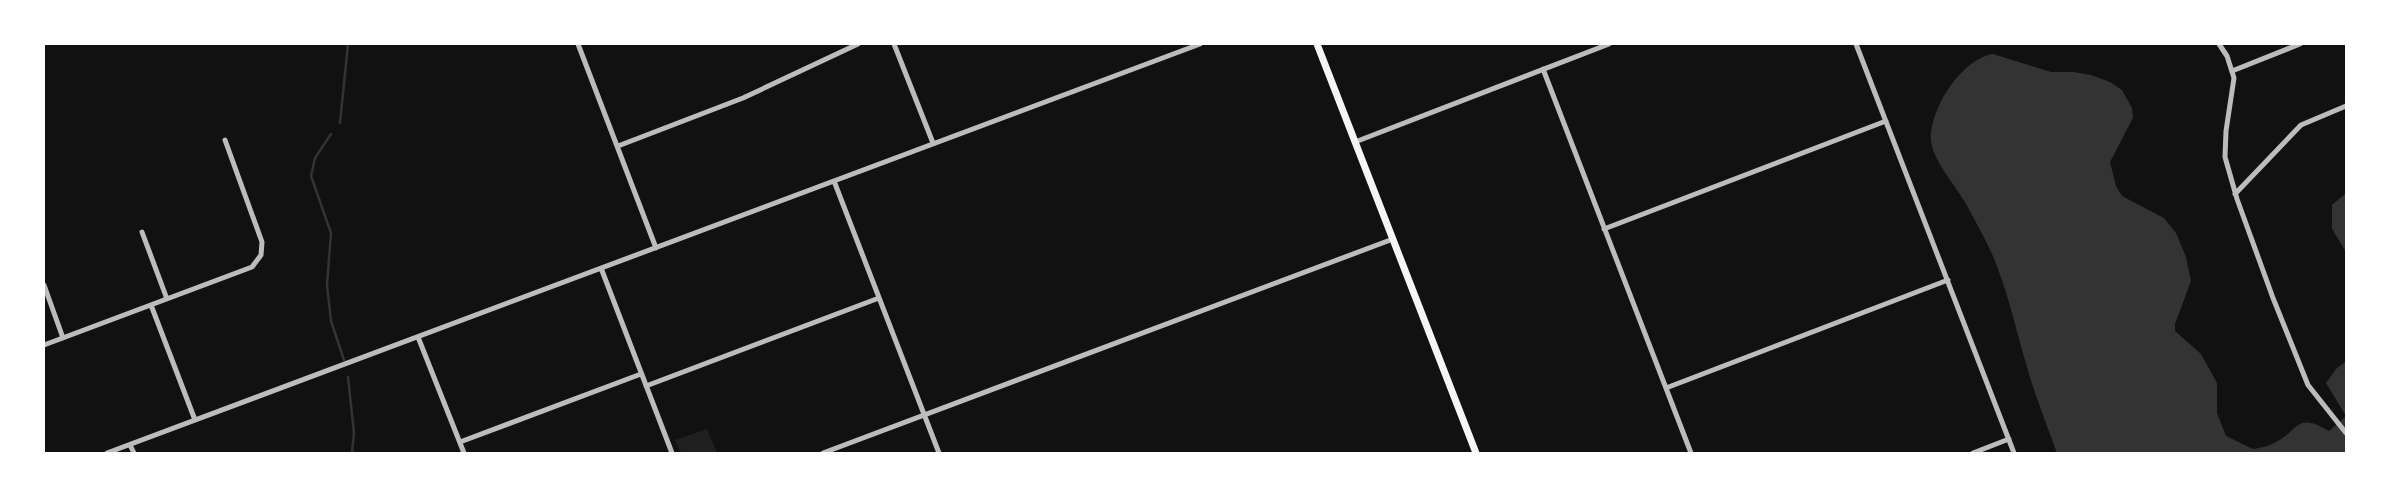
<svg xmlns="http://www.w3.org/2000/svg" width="2390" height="497" viewBox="0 0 2390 497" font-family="'Exo 2',sans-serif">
  <rect width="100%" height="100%" fill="#111"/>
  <path fill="#202020" d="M707,429L717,453H681L675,440Z"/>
  <path fill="#333" d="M1993,54L2051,72H2074L2091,75L2110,82L2122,90L2132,108L2133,118L2110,162L2116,186L2122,196L2164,218L2176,233L2186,257L2191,281L2175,324V331L2201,354L2217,383V413L2226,436L2253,449C2259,448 2266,447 2272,444C2299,433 2294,410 2329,431L2346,416L2326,383L2336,369L2346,361V453H2057C2047,425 2035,396 2027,367C2017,334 2010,301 1998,269C1990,246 1977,225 1966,204C1956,186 1933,161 1931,141C1929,110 1961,59 1993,54Z
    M2346,193V252L2332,229V205Z"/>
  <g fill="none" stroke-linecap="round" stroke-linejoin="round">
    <path stroke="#333" stroke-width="2.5" d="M340,123L348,44
      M331,134L315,158L311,176L331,233L327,285L331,321L344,360
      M348,377L354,433L352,453"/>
    <path stroke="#bcbcbc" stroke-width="5" d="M578,44L656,248
      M894,44L933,143
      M1856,44L2014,453
      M2219,44L2227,56L2234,78L2226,131L2225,157L2237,199L2273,298L2308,385L2346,433
      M1543,69L1691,453
      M2232,71L2300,44
      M1355,142L1609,44
      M618,146L743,98L858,44
      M834,181L939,453
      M2235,194L2301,125L2346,106
      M1604,229L1886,121
      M142,232L167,299
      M601,268L672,453
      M44,285L63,338
      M151,305L195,420
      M418,337L464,453
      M44,345L252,267L261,255L262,242L225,140
      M646,386L879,298
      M1666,388L1948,280
      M460,442L641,374
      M130,445L134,453
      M107,453L1200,44
      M823,453L1393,239
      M1973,453L2009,439"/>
    <path stroke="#f5f5f5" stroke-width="7" d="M1317,44L1476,453"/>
  </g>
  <rect width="2390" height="497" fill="none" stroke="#ffffff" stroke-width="90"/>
</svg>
